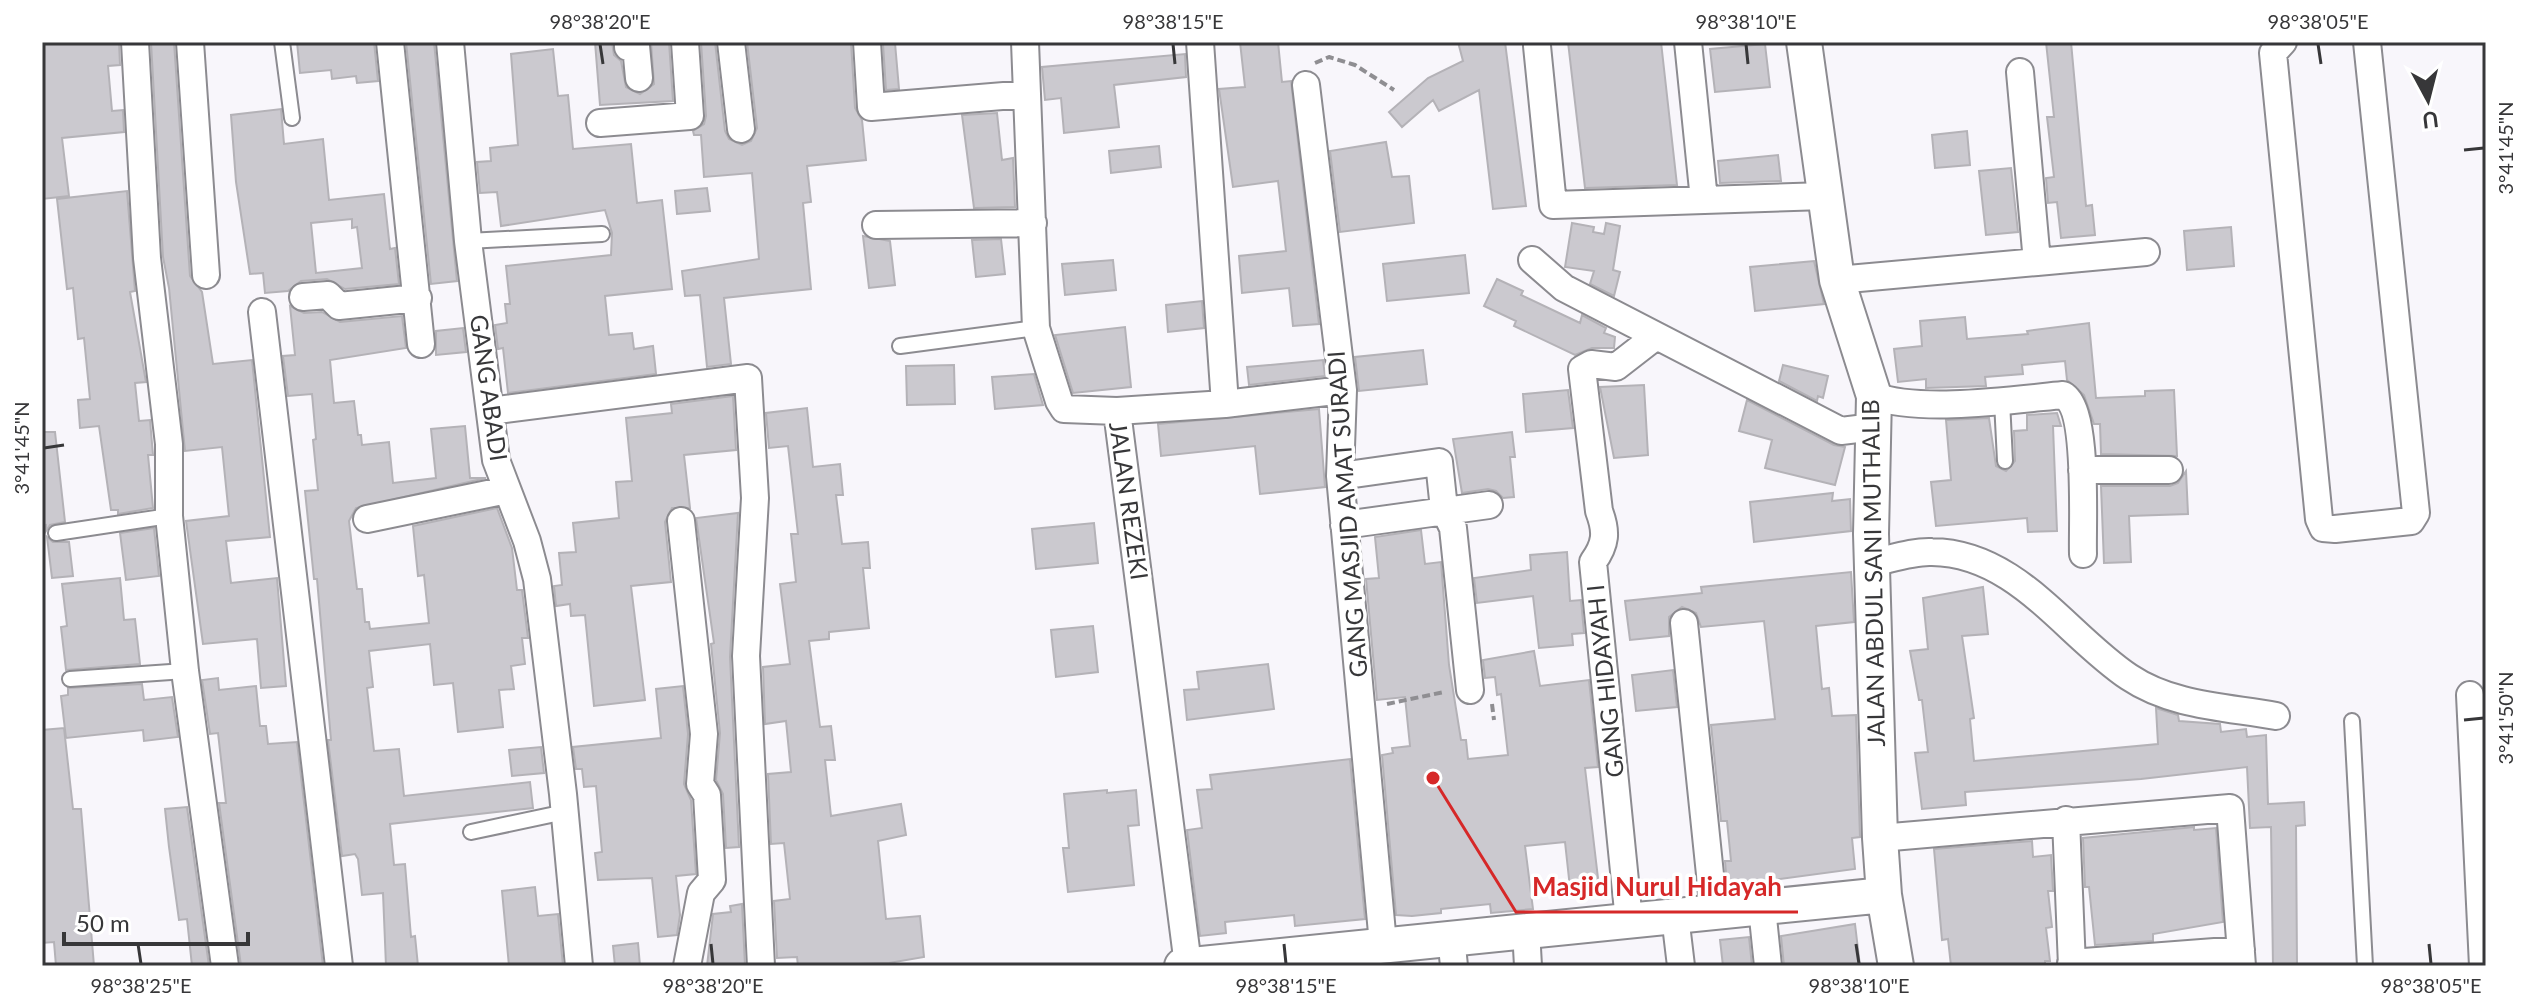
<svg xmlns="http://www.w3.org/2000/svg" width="2528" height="1008" viewBox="0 0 2528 1008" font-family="Lato,sans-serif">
  <rect width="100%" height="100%" fill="#f8f6fb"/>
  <path fill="#cbc9cf" stroke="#b4b2b7" stroke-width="2" fill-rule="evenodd" d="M42,42H119L120,65L108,66L112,111L123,110L124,132L62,138L69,196L42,199Z
    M151,42H174L190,276L202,292L213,364L252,360L270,537L226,541L231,583L277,578L286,686L261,688L257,639L203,644L186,521L229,516L222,447L185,451L169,288L163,257Z
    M297,42H374L378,81L357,83L356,76L332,79L331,70L300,73Z
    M406,42H434L457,281L431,284Z
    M595,42H612L614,55L621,61L626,87L640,94L654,84L651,42H669L673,101L600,105Z
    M701,42H715L725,131L729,139L742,145L751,141L757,128L747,42H851L855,108L862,120L866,160L807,166L811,202L803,203L811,289L724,298L731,364L707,367L700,295L685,296L682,271L759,259L752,173L704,177L701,135H694L693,131L704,124L706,116Z
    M1240,42H1278L1282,82L1291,81L1319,324L1293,326L1289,288L1242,293L1239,256L1286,251L1278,181L1233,187L1219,89L1245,87Z
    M1458,42H1505L1526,206L1493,209L1479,90L1439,111L1433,100L1402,127L1389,112L1428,78L1463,61Z
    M1568,42H1661L1677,185L1585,188Z
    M2046,42H2071L2086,206L2092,205L2095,235L2061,238L2057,202L2048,203L2046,178L2054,177L2047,117H2054Z
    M895,43L899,89L886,90L883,44Z
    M1765,44L1770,87L1715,92L1710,49Z
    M553,49L558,96L568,95L573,149L631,144L637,203L662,200L672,289L605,296L609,335L632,333L634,349L653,346L656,374L508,393L503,348L498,349L495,325L507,323L505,304H510L506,266L611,255L612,233L605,210L501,226L497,192L480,193L477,162L491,161L490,148L518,145L511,54Z
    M1185,54L1186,77L1114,85L1119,127L1064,133L1061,98L1045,100L1042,67Z
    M281,109L284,144L323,139L329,200L384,194L390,249L395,248L399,284L345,289L327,279L301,281L288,291L265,293L263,273L250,274L236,182L231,115ZM352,219V228L357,227L362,268L316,273L311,223Z
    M997,113L1002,160L1013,158L1015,207L974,208L962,115Z
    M1967,131L1970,165L1935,168L1932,135Z
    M1386,142L1392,177L1409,176L1414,223L1340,232L1330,151Z
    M1159,146L1161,167L1111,173L1109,151Z
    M1778,155L1781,181L1720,183L1718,161Z
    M2011,168L2018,232L1986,235L1979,171Z
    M707,188L710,211L677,214L675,191Z
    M127,191L135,291L130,292L146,382L135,383L139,421L150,420L153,455H148L153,508L118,514V510H111L99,426L80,428L78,400L90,399L84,338L78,339L73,288L67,289L57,199Z
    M1572,223L1594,227L1593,232L1604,234L1606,223L1620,226L1613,270L1620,272L1614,296L1590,284L1594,271L1565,267Z
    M2231,227L2234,266L2187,270L2184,231Z
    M863,236L890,241L895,285L869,288Z
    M1001,239L1005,274L976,277L972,240Z
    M1465,255L1469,293L1387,301L1383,264Z
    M1113,260L1116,290L1065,295L1062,264Z
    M1814,261L1824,304L1755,311L1750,267Z
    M1497,279L1523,291L1521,295L1580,323L1582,315L1606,328L1604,333L1615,337L1614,348H1592L1575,355L1514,326L1516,321L1484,306Z
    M1202,301L1204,328L1168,332L1166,305Z
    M290,306L304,313L322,312L340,322L402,316L406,348L330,360L334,403L354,401L358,435H361L362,445L389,442L393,483L436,478L431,429L465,426L470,478H486L356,508L349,521L357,589H362L365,622H369L370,629L429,623L424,575L418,576L413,526L497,508L512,548L517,590H522L528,638H522L525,664L511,666L514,689L499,690L503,727L458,732L453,683L434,685L430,644L369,651L373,687L367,688L374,751L399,749L404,796L530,782L533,808L390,824L394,865L405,864L411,937L415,936L418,966H386L383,893L362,895L358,859L355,854L342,856L328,740H331L317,579H314L305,491L318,490L313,440L316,439L312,394L288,396L283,356L295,355Z
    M1965,317L1967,339L2028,334L2027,331L2089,323L2096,398L2145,396V391L2174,390L2177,456L2101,454L2100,424H2094L2084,395L2067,380L2065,361L2022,365L2023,374L1985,377L1986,386L1926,388V379L1898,382L1894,349L1922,346L1920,321Z
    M1125,327L1131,387L1073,393L1055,335Z
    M463,328L466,352L436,355V331Z
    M1423,350L1427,384L1359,391L1355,357Z
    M1323,360L1325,376L1249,385L1247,367Z
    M954,365L955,404L907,405L906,366Z
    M1783,365L1828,376L1823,398L1818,396L1817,401L1779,381Z
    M1034,374L1043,405L995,409L992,377Z
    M1644,385L1648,455L1614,458L1600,387Z
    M1568,390L1573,428L1526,432L1523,394Z
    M733,396L736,450L684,455L690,508H672L665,522L671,582L631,586L645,700L594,706L585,615L571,616L570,604L556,606L554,586L562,585L559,553L576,552L573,523L619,518L616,482L632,481L626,418L672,413L671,404Z
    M1747,400L1834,445L1845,447L1835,485L1765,468L1772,440L1739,431Z
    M807,408L813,467L840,464L843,495H836L842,544L868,542L870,568H863L869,628L829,632V639L809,641L820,727L831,726L835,760H825L831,816L901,804L906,835L878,841L886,919L920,916L924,957L889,963L798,966L797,957L777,958L774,901L790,899L784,843L771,844L768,774L791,772L786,721L765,724L763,667L790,664L780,584L796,582L791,534H798L788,446L769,448L766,413Z
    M1319,409L1325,487L1260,494L1255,446L1161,456L1158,424Z
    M2057,413L2061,426H2053L2057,531L2028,532L2027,518L1936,526L1931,482L1951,480L1946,420L1989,418L1996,466L2006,471L2015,461L2014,431L2027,430V415Z
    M42,432H55L65,522L50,525L46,531V525L42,526Z
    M1512,432L1515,457H1510L1514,497L1503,498L1496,491L1488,489L1462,493L1453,439Z
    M2186,471L2188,514L2129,516L2131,562L2104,563L2101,486H2170L2178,483Z
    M1833,493L1832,501L1850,499L1851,531L1754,542L1750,502Z
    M738,513L730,657L739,847L726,848L723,794L716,780L720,733L711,644L714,643L696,518Z
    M1094,523L1098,563L1036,569L1032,529Z
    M154,528L159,576L126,580L120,533Z
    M1421,530L1425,564L1441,562L1449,665L1461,740H1466L1468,759L1508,755L1501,694L1497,695L1495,677L1485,678L1483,660L1534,651L1540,686L1589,680L1598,767L1585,768L1600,895L1571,897L1565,842L1525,846L1533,909L1491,913L1490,904L1441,909V913L1412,916L1396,915L1382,755L1393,753L1392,748L1410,746L1405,697L1377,700L1366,579L1379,578L1375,537Z
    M47,537L53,542H69L73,576L52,578Z
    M1567,552L1570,601L1581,600L1584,633L1572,634L1573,645L1539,648L1533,596L1477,603L1474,578L1531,570L1530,555Z
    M1851,572L1854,622L1816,626L1822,689L1829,688L1832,716L1856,715L1860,837L1852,838L1855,869L1727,886L1725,861H1731L1727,821H1721L1711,725L1775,719L1764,621L1701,627L1696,613L1682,607L1669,617V636L1630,640L1625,601L1702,593L1701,587Z
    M120,578L124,620L135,619L140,664L66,670L61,627L67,626L62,584Z
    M1983,587L1988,634L1962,636L1974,718L1970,719L1974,761L2158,744L2156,708L2178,715L2179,721L2220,724L2221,732L2246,729L2247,737L2266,735L2268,804L2304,802L2305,825L2296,826L2297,966H2273L2271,827L2250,828L2247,767L2141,779L1965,792L1966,805L1922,809L1915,753L1928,752L1922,700H1919L1910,651L1928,649L1923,598Z
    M1093,626L1098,672L1056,677L1051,630Z
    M1268,664L1274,709L1187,720L1184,690L1199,689L1197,672Z
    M1673,670L1677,707L1636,711L1632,675Z
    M218,678L219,690L256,686L260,726H266L268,744L297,742L323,966H241L219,803H226L218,733L210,734L202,680Z
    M142,684L144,700L172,697L178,737L144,741L143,730L66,738L61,696L68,695V688Z
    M683,686L688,734L684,784L691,800L696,874L676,876L680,915L677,935L658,937L652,878L598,880L595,853L602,852L596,786L584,787L582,769H576L573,747L661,738L656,689Z
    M64,728L73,809H81L94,966H56L54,942L42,943V730Z
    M541,747L544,773L512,776L509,750Z
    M1350,759L1365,919L1295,926L1294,915L1225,922L1226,933L1200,936L1187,830L1202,828L1197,790L1212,789L1210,775Z
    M1107,790V793L1136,790L1139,825L1128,826L1134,885L1068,892L1063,848H1069L1064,794Z
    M187,807L209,966H192L187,919L179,920L169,847L165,809Z
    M2194,827V830L2216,828L2223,922L2153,934V941L2095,945L2089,887H2085L2083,838Z
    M2032,841L2033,857L2051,855L2053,891H2048L2052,927L2046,928L2050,961H2045V966H1951L1948,939L1942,940L1934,849Z
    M535,887L538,916L558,914L563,966H509L502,891Z
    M742,904L745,966H707L713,914L731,912L730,906Z
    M1855,924L1860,966H1784L1781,936Z
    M1749,937L1752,966H1723L1720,940Z
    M638,943L640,966H615L613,946Z"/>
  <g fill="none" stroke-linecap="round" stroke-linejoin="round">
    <g stroke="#8c8b90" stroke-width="18">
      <path id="service" d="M282,42L292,118
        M468,241L602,234
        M900,346L1036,328
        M2002,401L2005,461
        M56,533L169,516
        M70,679L185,671
        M2352,721L2365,966
        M471,832L565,812"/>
    </g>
    <g stroke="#8c8b90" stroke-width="30">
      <path id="minor" d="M135,42L147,258L169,444V516L185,671L225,966
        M190,42L206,275
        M390,42L421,344
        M450,42L468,241L496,460L527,541L537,579L563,794L579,966
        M628,42V47L636,46L639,78
        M731,42L741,129
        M867,42L871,107L1027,94
        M1025,42L1036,328L1059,401L1064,409L1117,411L1188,965
        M1688,42L1704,200
        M2283,42L2273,53L2319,519L2323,528L2335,529L2411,521L2416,513L2367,42
        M1537,46L1553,205L1825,196
        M1306,85L1343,390L1340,476L1383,944
        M600,123L690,116L685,42
        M876,225L1033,223
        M1532,260L1564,288L1841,431L1874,427
        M2037,262L2146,252
        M1837,280L2037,262L2020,72
        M303,297L328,295L339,306L418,298
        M262,312L339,966
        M1874,396C1920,413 2012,400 2063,395C2089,409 2082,523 2083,554
        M1225,404L1343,390
        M490,411L748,378L755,498L746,656L761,966
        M1117,411L1225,404L1200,42
        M2082,470H2169
        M1340,476L1439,462L1444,509L1453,528L1470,690
        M367,519L507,490
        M681,521L704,734L700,784L707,795L712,880L701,893L687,966
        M1344,525L1489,505
        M1872,563C1891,559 1913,551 1932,552C2017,553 2066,635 2129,677C2172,706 2227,707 2276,716
        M1684,623L1714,913
        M2470,695L2483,966
        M2066,820L2072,966
        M1880,838L2230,808L2242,966
        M1762,908L1768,966
        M1675,916L1681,966
        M1629,921L1593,562C1606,544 1607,532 1599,511L1582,369L1591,364L1616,367L1656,336
        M1526,930L1528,966
        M1451,937L1454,966
        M2071,963L2241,950"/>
    </g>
    <g stroke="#8c8b90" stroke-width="38">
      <path id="tertiary" d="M1804,42L1837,280L1874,396L1871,534L1880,838L1884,895L1896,966
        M1182,966L1884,895"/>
    </g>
    <path stroke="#8f8e92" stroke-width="4" stroke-dasharray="8 4" stroke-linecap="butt" d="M1315,63L1329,57L1355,65L1394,90
      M1387,704L1444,692
      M1492,704L1494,720"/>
    <use href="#service" stroke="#fff" stroke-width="14"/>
    <use href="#minor" stroke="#fff" stroke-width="26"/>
    <use href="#tertiary" stroke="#fff" stroke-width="34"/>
  </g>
  <path fill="none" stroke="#373739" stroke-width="3" d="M600,44L603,64M1173,44L1175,64M1746,44L1748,64M2318,44L2321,64M2464,150L2484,148M44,448L64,445M2464,720L2484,718M138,944L141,964M711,944L713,964M1284,944L1286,964M1856,944L1859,964M2429,944L2431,964"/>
  <g text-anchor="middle" stroke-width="7" stroke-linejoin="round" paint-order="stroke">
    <g font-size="24" fill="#373739" stroke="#fff">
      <text transform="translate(488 388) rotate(82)" y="8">GANG ABADI</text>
      <text transform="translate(1128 501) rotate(82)" y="8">JALAN REZEKI</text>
      <text transform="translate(1348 514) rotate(-94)" y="8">GANG MASJID AMAT SURADI</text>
      <text transform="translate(1874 573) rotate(-91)" y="8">JALAN ABDUL SANI MUTHALIB</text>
      <text transform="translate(1606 681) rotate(-96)" y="8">GANG HIDAYAH I</text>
    </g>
  </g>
  <path fill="none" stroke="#d62828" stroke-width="3" d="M1433 778L1516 912H1798"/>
  <circle fill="#d62828" stroke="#fff" stroke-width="3" cx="1433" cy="778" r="8"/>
  <g font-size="26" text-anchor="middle" font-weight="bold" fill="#d62828" stroke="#fff" stroke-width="7" stroke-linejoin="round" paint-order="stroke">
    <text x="1657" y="896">Masjid Nurul Hidayah</text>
  </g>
  <rect width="2528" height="1008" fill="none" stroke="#ffffff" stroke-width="88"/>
  <g transform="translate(2428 100) rotate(173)" stroke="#ffffff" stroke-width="6" paint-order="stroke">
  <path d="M0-6L14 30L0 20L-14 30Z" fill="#373739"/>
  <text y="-12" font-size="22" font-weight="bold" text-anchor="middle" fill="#373739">U</text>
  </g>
  <path d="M64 932v12h184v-12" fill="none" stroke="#373739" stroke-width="4"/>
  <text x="76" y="932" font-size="24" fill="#373739" stroke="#ffffff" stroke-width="6" paint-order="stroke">50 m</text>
  <rect x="44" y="44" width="2440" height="920" fill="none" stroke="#373739" stroke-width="3"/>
  <g font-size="20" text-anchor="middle" fill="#373739">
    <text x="600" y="29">98°38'20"E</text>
    <text x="1173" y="29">98°38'15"E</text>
    <text x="1746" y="29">98°38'10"E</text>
    <text x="2318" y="29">98°38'05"E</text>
    <text transform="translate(2506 148) rotate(-90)" y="7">3°41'45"N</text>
    <text transform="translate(22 448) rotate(-90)" y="7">3°41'45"N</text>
    <text transform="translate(2506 718) rotate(-90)" y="7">3°41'50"N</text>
    <text x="141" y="993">98°38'25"E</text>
    <text x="713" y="993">98°38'20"E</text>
    <text x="1286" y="993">98°38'15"E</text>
    <text x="1859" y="993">98°38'10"E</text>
    <text x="2431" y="993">98°38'05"E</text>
  </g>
</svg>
